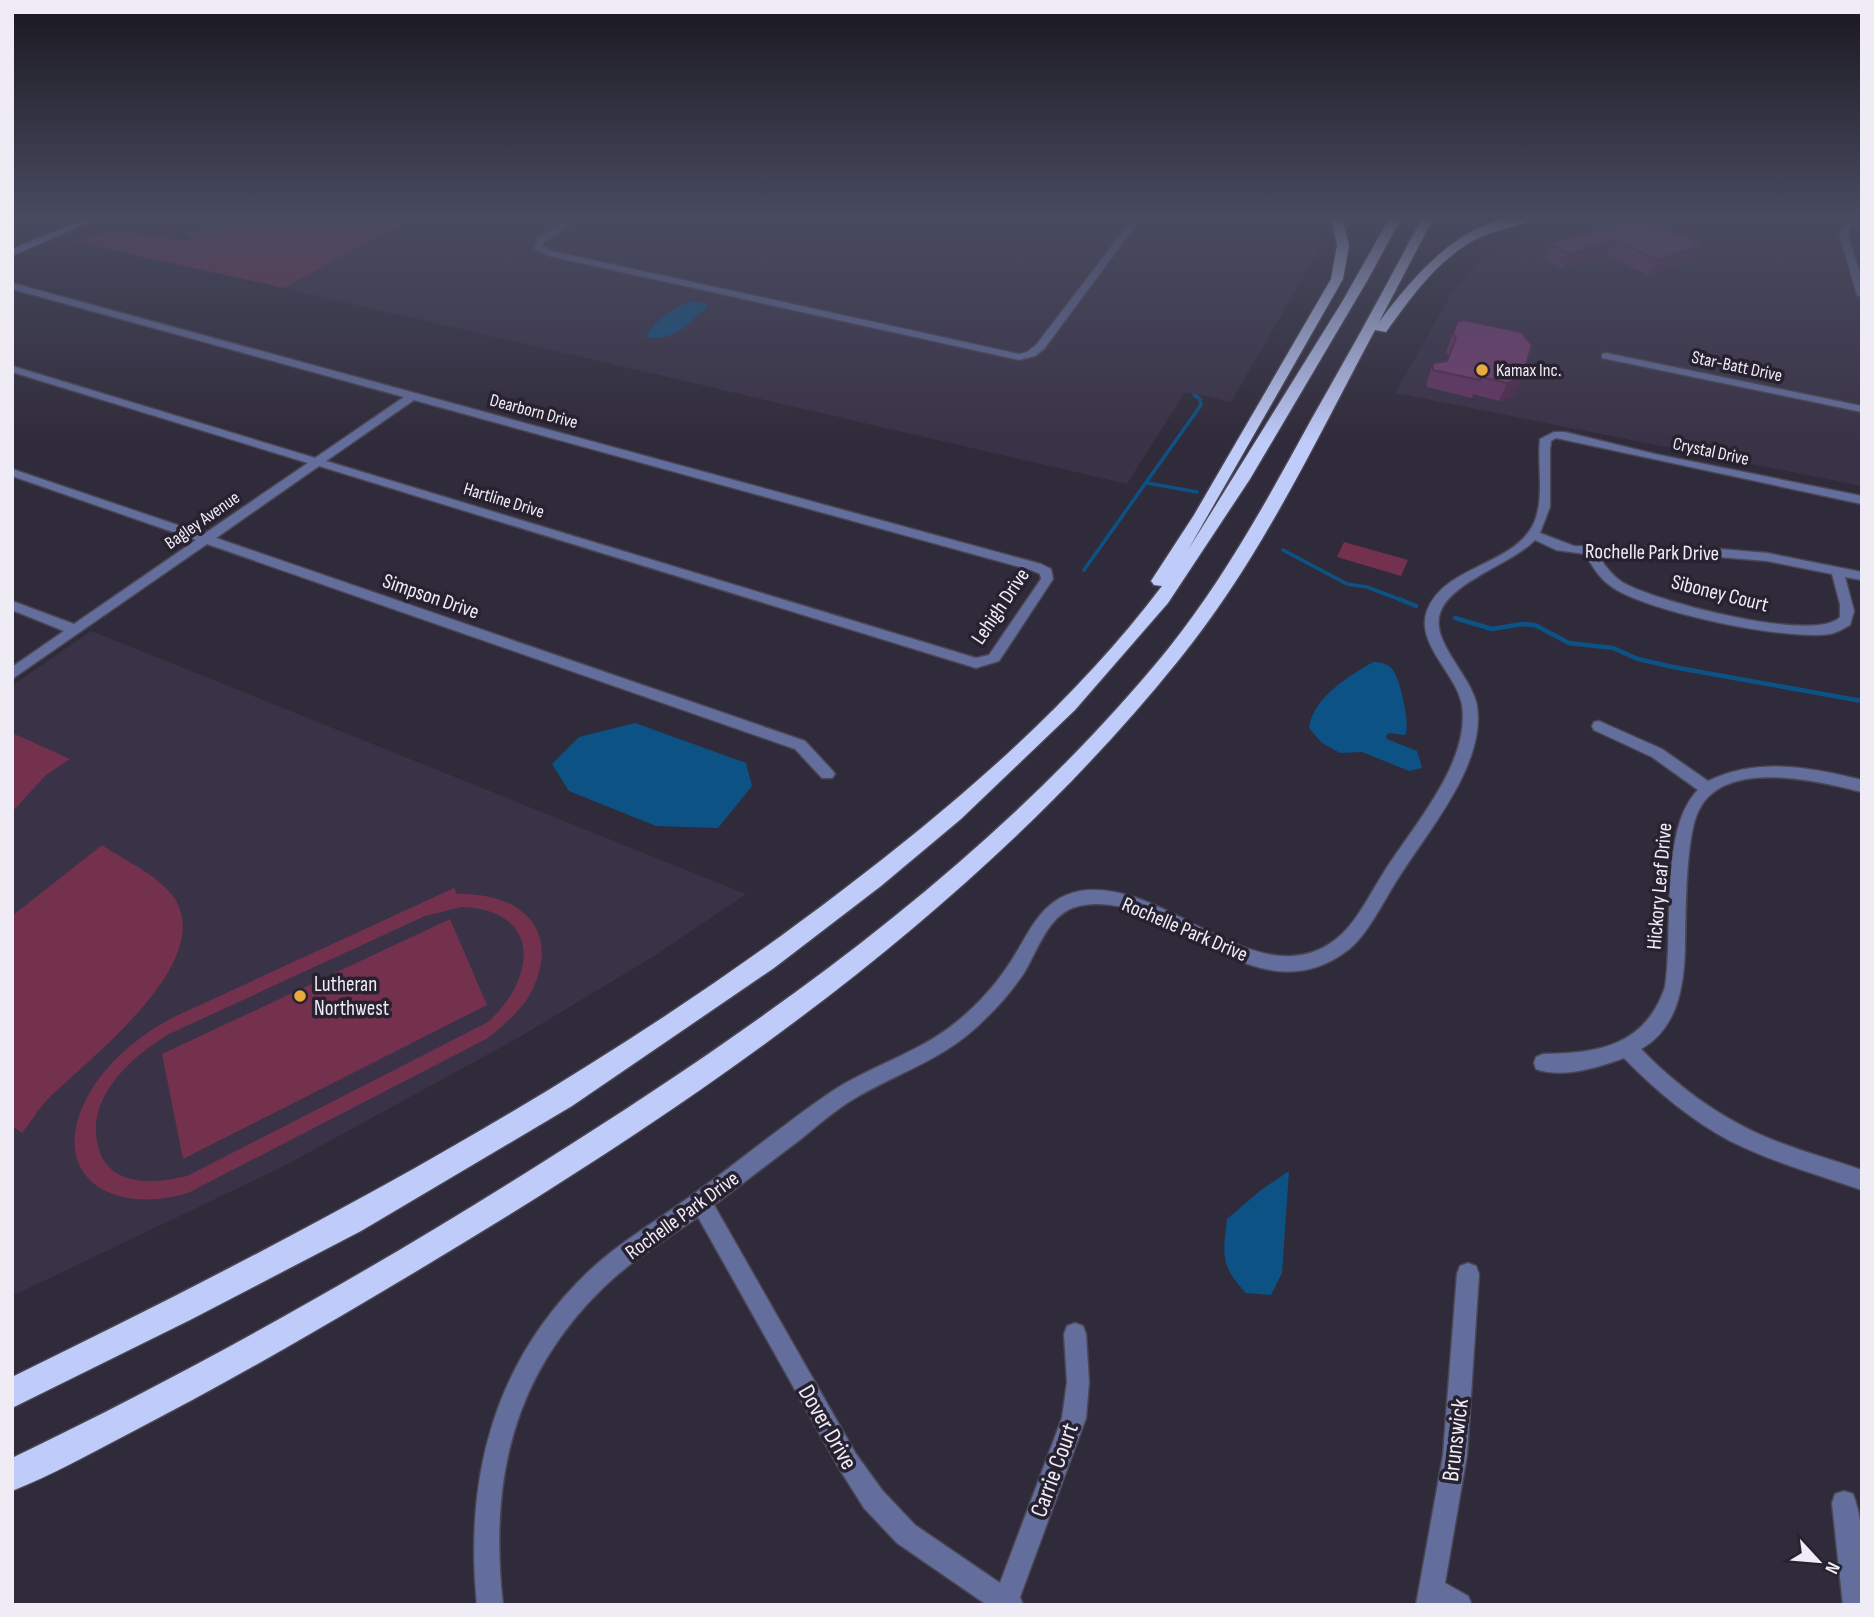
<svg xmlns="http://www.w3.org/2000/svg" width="1874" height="1617" viewBox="0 0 1874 1617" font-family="'Sofia Sans Condensed',sans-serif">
  <rect width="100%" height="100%" fill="#302b3a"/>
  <path fill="#3a3347" d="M414,217H1315L1319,222L1320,248L1231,402L1185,392L1127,484L284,288Z
    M1585,217H1826L1854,236L1857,223L1862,222V486L1395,393L1452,293L1480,260L1515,240Z
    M91,631L746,894L654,956L523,1035L284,1166L12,1296V686Z"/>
  <path fill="#73314d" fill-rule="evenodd" d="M241,217H414L284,288L72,241L114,231L193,241L186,234L209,224L214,231Z
    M1344,542L1408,560L1401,576L1337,557Z
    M12,733L70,759L46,775L12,812Z
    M102,845C125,861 159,875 175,899C215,964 88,1059 48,1099C38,1109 31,1122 22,1133L12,1126V916Z
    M454,888L457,894C514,892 561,924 534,986C525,1008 506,1023 488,1038L188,1193C104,1218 40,1168 95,1084C115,1055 144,1032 176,1016ZM462,907C543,910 536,979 488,1022L187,1176C152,1185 104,1187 97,1141C94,1127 97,1112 103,1099C117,1071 141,1052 167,1035L425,916Z
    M450,919L487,1005L183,1159L162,1054Z"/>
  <path fill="#0d5284" d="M691,301L707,304V307C688,323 673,343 646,337C652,322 676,306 691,301Z
    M1373,662C1380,662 1389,664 1393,670C1400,679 1411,727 1405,735L1389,733L1386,736L1387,739L1417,751L1422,768L1409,771L1362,752L1340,753L1322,743L1309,728C1314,696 1348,677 1373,662Z
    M635,723L746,763L752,786L718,828L656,826L569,791L552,764L579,737Z
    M1289,1171L1282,1273L1271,1295L1246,1293C1220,1266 1223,1255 1227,1219L1261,1190Z"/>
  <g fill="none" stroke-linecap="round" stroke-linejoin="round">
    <path stroke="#0d5284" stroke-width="3.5" d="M1147,483L1197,492
      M1283,550L1347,584L1367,587L1404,601
      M1084,570L1201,405L1200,399L1194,395"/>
    <path stroke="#0d5284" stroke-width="4.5" d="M1399,599L1416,606
      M1455,618L1492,629L1522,624L1535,625L1569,643L1613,648L1638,659L1673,667L1862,701"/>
    <g stroke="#4b4654" stroke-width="3">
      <path id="street" d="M573,217H582L544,242L542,246L552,251L1019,354L1027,352L1036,345L1134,217H1142L1044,349L1035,356L1019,360L549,256L534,249L538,238Z
        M1848,217H1857L1852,221L1847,233L1862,279V298L1857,295L1839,233Z
        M12,283L1041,564L1051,569L1053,579L999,661L976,668L319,466L216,538L805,741L832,770L835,774L832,778H822L795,749L207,544L12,679V667L64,631L12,610V601L74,624L196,540L12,476V469L204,534L308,463L12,372V366L315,458L404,397L12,289ZM414,400L1031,570L1040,574L1041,579L989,655L976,658L326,461Z
        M1606,353L1862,406V412L1602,358V354Z
        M1554,432H1565L1655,454L1862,496V504L1556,438L1551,441L1550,450V507L1540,533L1574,546L1707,548L1767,553L1862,572V580L1845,577L1854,611L1850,625C1844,628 1837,633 1830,634C1787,641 1648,612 1612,587C1600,579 1592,566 1585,554L1556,550L1535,540C1512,564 1450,582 1440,613C1430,642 1472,676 1477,706C1486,764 1428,831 1399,877C1385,898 1368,935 1348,950C1252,1023 1170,886 1079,906C1049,912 1038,950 1024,973C1013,989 1001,1004 987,1017C946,1060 900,1071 852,1100C834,1111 817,1126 801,1139C772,1161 743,1183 714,1205L856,1454L882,1490L915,1525L1000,1583L1062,1418L1067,1382L1064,1334L1067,1326L1075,1323L1083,1326L1086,1334L1089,1382L1086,1418L1020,1597L1023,1605H987L897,1543L864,1508L840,1470L698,1217C666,1239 632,1260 604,1287C512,1376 489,1482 503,1605H477C464,1478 494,1361 589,1271C621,1241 660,1219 695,1193C741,1160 784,1124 831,1092C870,1066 916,1054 954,1024C973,1009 991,990 1005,970C1028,939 1037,899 1080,891C1165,877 1257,999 1335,940C1356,924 1370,894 1384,872C1413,826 1471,762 1462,705C1457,674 1415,644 1427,611C1444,565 1514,566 1534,523C1545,497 1537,466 1540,439ZM1597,554L1707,556L1767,561L1832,574L1840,604V617C1815,644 1653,601 1622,582C1612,575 1604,565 1597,554Z
        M1599,721L1662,749L1708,781C1757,757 1810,767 1862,780V792C1818,781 1725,758 1699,810C1685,836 1686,916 1685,947C1684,986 1678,1028 1641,1049C1675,1084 1715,1114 1759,1134C1792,1149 1828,1158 1862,1170V1190C1818,1175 1772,1162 1730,1141C1691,1120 1655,1090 1624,1058C1600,1067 1562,1079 1536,1069L1534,1063L1536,1057L1543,1054C1599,1053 1645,1046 1665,987C1674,934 1659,828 1698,790L1652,757L1594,730L1592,726L1594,722Z
        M1468,1263L1476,1266L1479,1274L1467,1455L1445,1583L1468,1596L1472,1605H1416L1443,1455L1457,1274L1460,1266Z
        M1844,1491L1853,1494C1866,1527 1862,1570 1862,1605H1843L1832,1503L1835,1494Z"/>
    </g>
    <g stroke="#4b4654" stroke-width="3">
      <path id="secondary" d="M89,217H101L12,256V249Z"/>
    </g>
    <g stroke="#4b4654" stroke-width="3">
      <path id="highway" d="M1331,217H1342L1349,245L1343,279L1188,550L1342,302L1390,217H1402L1367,281L1250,479L1168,603L1075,710L961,819L881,886L774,968L572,1106L361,1231L190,1320L12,1408V1377C302,1235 583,1088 840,892C957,803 1073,704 1162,586L1154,585L1151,581L1194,515L1331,279L1337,245Z
        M1422,217H1434L1379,322C1416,273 1466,213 1534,217C1521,227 1498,229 1483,236C1439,256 1413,295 1386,332L1375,330C1315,442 1259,562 1178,661C961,930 663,1126 368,1300C289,1347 209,1392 128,1434C90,1454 52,1475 12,1491V1458C195,1370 372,1270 543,1162C770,1019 997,859 1168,649C1224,579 1268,499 1311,420C1349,353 1387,286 1422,217Z"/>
    </g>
    <use href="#street" fill="#636e9c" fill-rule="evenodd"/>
    <use href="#secondary" fill="#8190db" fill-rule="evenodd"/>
    <use href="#highway" fill="#bfcbf9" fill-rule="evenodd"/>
  </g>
  <path fill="#653663" d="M1640,217L1694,260L1649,275L1606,256L1563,269L1543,260L1550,244Z
    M1457,322L1521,332L1514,396L1499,401L1473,394L1472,398L1427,387V381L1433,363L1447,361L1449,356L1446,352Z"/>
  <path fill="#522c50" d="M1613,240L1606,256L1563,269L1570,254Z
    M1703,245L1694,260L1649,275L1657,260Z
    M1522,378L1514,396L1499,401L1507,383Z"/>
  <path fill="#753f73" stroke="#522c50" stroke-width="2" d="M1640,217L1703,245L1657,260L1613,240L1570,254L1550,244Z
    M1463,320L1521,332L1532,345L1522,378L1507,383L1481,377L1480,380L1433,370V363L1447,361L1456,338L1453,334L1457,322Z"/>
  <linearGradient id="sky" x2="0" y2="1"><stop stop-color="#1a1820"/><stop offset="0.49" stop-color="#484a60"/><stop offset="1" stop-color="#484a60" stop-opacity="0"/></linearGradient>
  <rect width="1874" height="443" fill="url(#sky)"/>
  <g fill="#eaaa39" stroke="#272130" stroke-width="2.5">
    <circle cx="1482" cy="370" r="7"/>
    <circle cx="300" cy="996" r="7"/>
  </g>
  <g text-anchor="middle" stroke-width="7" stroke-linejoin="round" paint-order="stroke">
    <g font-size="18" fill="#efecf6" stroke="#272130">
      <text transform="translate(1737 366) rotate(12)" y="6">Star-Batt Drive</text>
      <text transform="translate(534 411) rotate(15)" y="6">Dearborn Drive</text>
      <text transform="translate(1711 451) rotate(12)" y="6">Crystal Drive</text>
      <text transform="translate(504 500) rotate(17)" y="6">Hartline Drive</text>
      <text transform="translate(202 520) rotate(-35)" y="6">Bagley Avenue</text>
    </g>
    <g font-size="18" fill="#efecf6" stroke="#272130" text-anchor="start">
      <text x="1496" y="376">Kamax Inc.</text>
    </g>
    <g font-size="21" fill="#efecf6" stroke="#272130">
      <text transform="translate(1652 552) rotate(1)" y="7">Rochelle Park Drive</text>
      <text transform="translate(1720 593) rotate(14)" y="7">Siboney Court</text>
      <text transform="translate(431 596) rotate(19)" y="7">Simpson Drive</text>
      <text transform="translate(1000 606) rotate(-56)" y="7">Lehigh Drive</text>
      <text transform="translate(1659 886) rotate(-85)" y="7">Hickory Leaf Drive</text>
      <text transform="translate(1185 929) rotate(23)" y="7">Rochelle Park Drive</text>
      <text transform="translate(682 1215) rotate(-36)" y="7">Rochelle Park Drive</text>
    </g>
    <g font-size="21" fill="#efecf6" stroke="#272130" text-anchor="start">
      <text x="314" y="991">Lutheran<tspan x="314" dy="24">Northwest</tspan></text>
    </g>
    <g font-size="24" fill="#efecf6" stroke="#272130">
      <text transform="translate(828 1427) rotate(60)" y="8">Dover Drive</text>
      <text transform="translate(1455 1440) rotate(-83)" y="8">Brunswick</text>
      <text transform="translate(1054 1470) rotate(-70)" y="8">Carrie Court</text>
    </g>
  </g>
  <rect width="1874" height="1617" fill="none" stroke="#efecf6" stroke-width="28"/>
  <g transform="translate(1818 1561) rotate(116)" stroke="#272130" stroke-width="5" paint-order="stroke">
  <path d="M0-5L12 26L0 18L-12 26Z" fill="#efecf6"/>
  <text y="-10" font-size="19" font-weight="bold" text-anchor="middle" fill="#efecf6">N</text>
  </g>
</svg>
